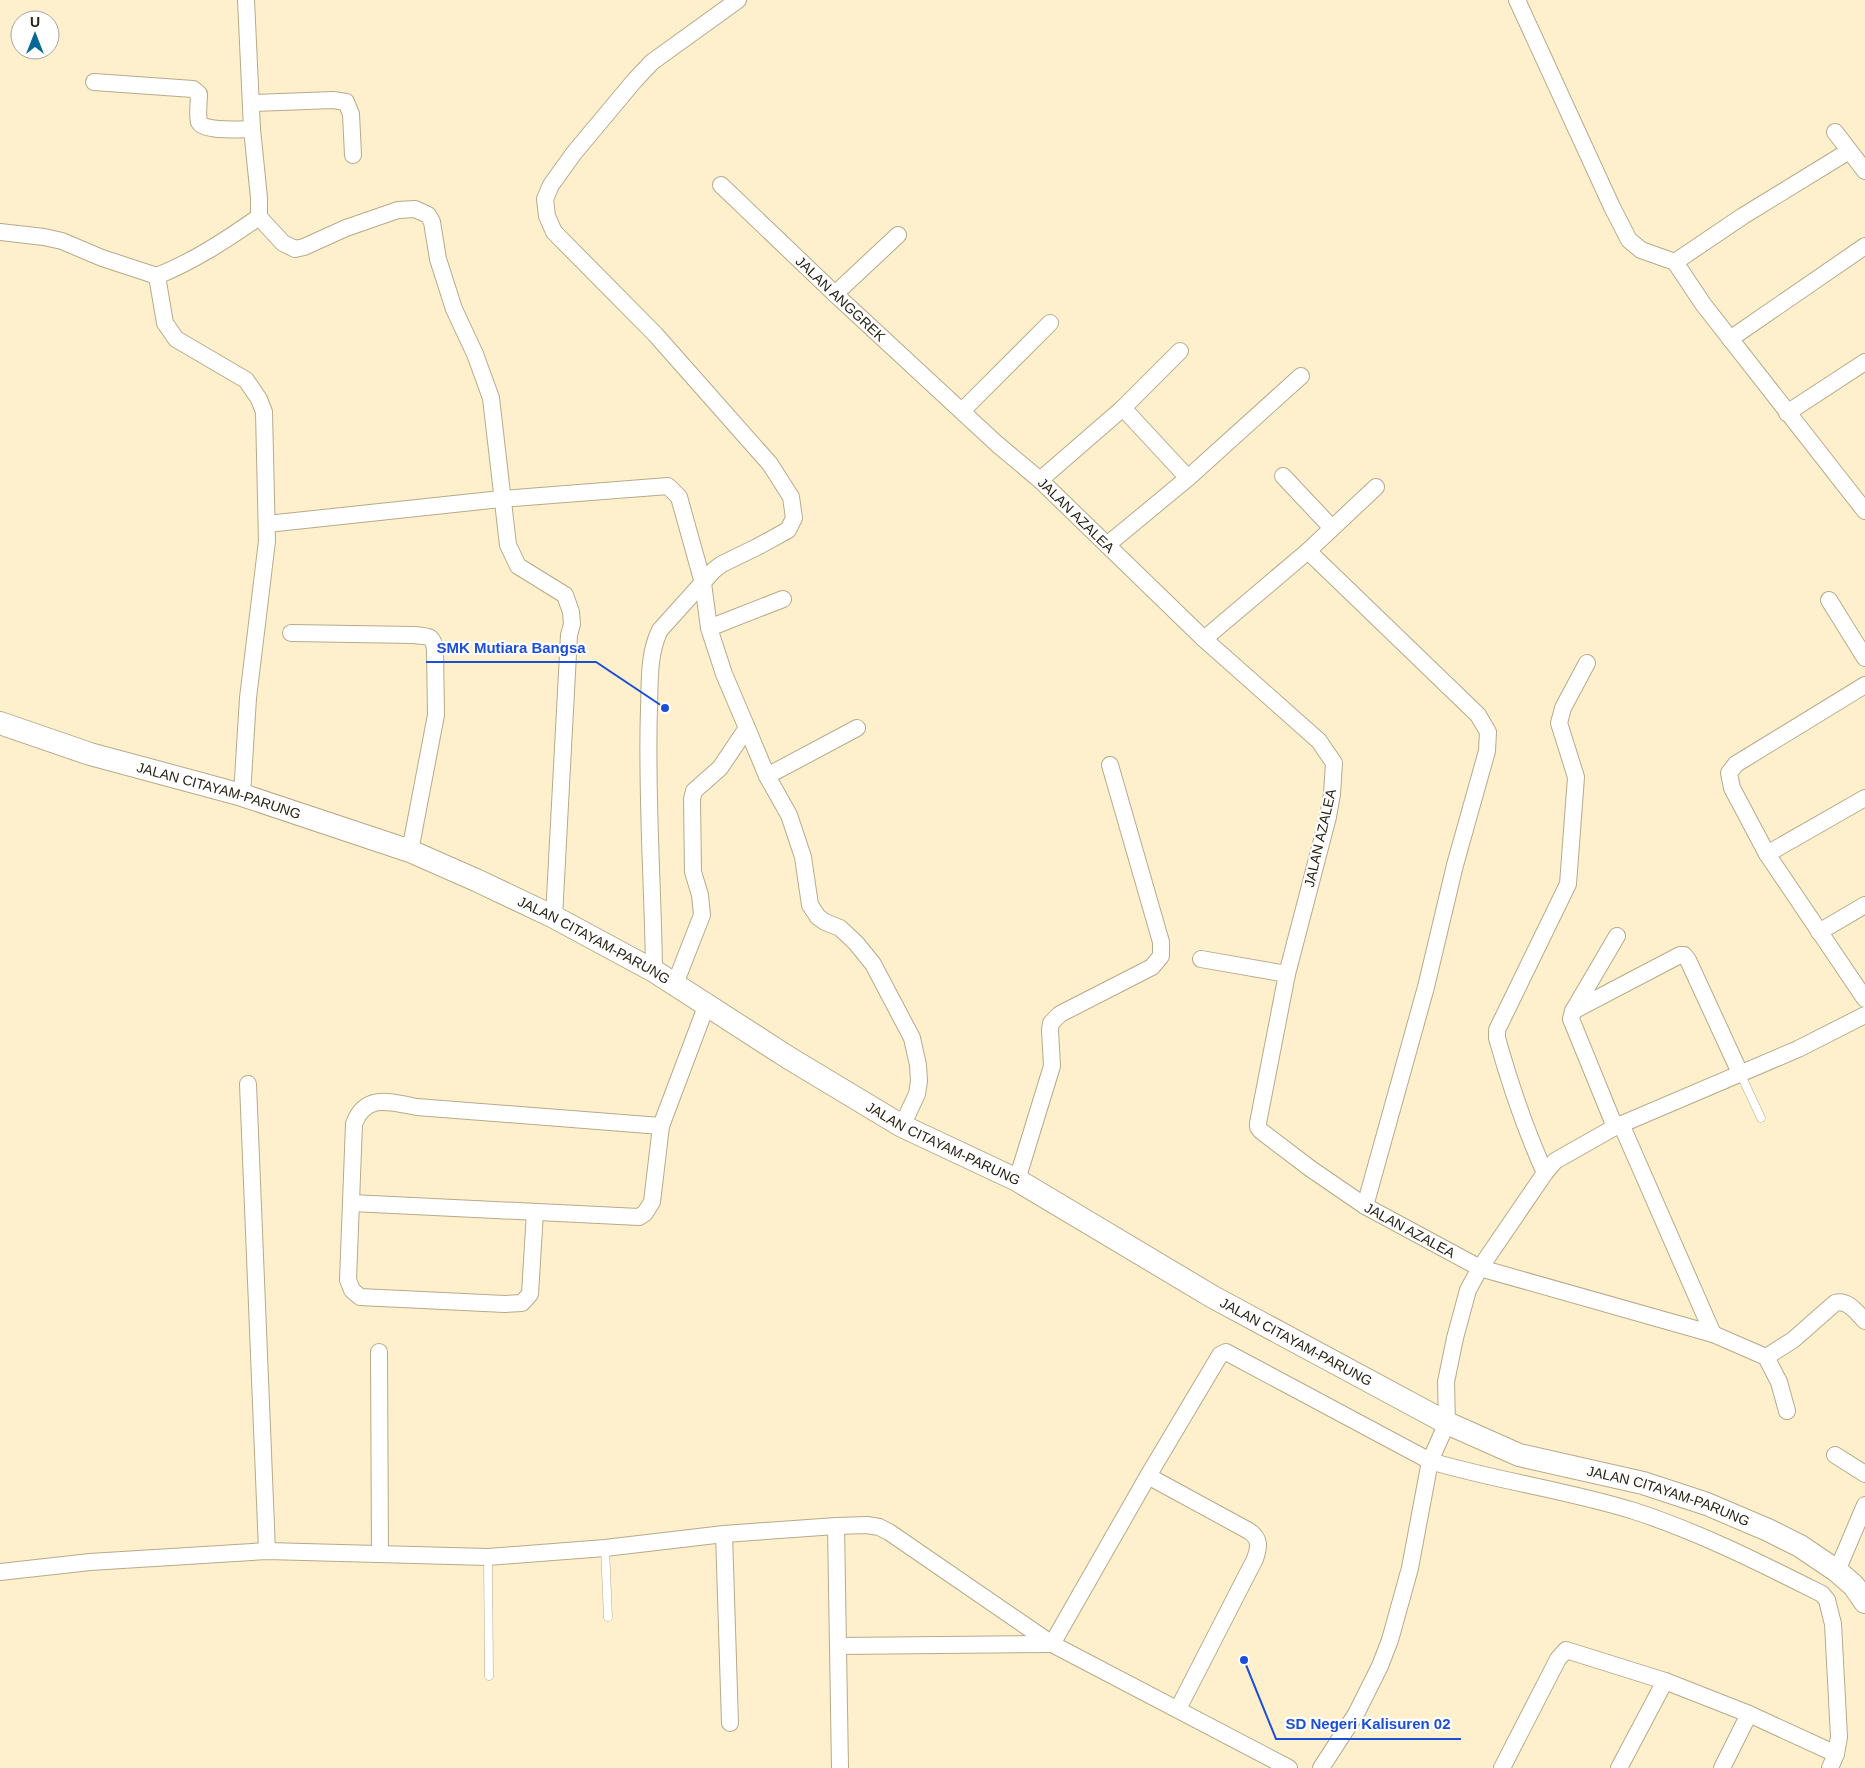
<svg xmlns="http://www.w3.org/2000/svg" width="1865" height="1768" viewBox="0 0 1865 1768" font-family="Arial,sans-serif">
  <rect width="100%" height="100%" fill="#fef0cd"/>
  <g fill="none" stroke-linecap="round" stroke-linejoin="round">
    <g stroke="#b7aa89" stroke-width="9">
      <path id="service" d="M1740,1073L1761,1118
        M605,1548L608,1617
        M488,1557L489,1676"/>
    </g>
    <g stroke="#b7aa89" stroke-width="18">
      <g id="minor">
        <path d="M1517,0L1612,207L1629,240L1641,250L1675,262L1703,304L1865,511"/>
        <path d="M94,82L193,89L199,94C199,102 197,114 199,122C203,132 242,129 252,129"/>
        <path d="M252,103L333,100L346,102L351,114L353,155"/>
        <path d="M1835,132L1865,171"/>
        <path id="s1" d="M721,185L835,294L997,444L1040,480L1204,639L1319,741L1334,763L1332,794L1328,817L1287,974L1258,1123V1127L1261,1131L1311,1169L1365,1206L1480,1268L1713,1334L1766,1357L1779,1382L1787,1411"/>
        <path d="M259,217L283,243L295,249L304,247L346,228L398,210L415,209L428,215L432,222L438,259L454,309L475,354L491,398L508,545L518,566L565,595L571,612L572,624L569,635L554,917"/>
        <path d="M0,232L44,237L62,241L102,258L157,276L165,323L176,339L246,380L259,399L264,412L267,541L248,698L242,795"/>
        <path d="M1675,262L1743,216L1849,151"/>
        <path d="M157,276C194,261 226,240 259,217V198L252,129L246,0"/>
        <path d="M835,294L898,235"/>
        <path d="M1730,339L1865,246"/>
        <path d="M1123,408L1188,478"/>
        <path d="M962,411L1050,323"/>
        <path d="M1787,413L1865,362"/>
        <path d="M1283,476L1331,527"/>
        <path d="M1040,480L1123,408L1180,351"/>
        <path d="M267,524L501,499L668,486L679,497L703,583L709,628"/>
        <path d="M1107,545L1188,478L1301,376"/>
        <path d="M1308,551L1478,715L1488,732L1487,751L1455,865L1426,987L1365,1206"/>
        <path d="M783,599L709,628L724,674L747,728L767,776L789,815L803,857L810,905L818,917L825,922L840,928L856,943L873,964L912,1038L918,1065L919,1081L917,1094L902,1126"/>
        <path d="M1829,600L1865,658"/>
        <path d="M291,633L414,635C428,637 433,634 435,650L436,715L410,851"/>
        <path d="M1204,639L1308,551L1376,487"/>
        <path d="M1865,685L1736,764L1729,773L1732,788L1767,854L1865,999"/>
        <path d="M767,776L857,728"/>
        <path d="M1767,854L1865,798"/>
        <path d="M1819,932L1865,905"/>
        <path d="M1617,936L1573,1011L1680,955H1684L1688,960L1740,1073"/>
        <path d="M1201,959L1287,974"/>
        <path d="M654,971C653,884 646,796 649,709C650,683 648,654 660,630L714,570L722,564L757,547L788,530L794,518L791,497L770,464L655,334L554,232L547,216L545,199L551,185L574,153L635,80L652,62L738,0"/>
        <path d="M675,984L702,915L700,895L693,872L692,799L694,791L720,768L747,728"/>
        <path d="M1573,1011L1571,1019L1615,1127"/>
        <path d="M248,1084L267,1551"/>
        <path d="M1621,1124L1713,1334"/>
        <path d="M1545,1173C1525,1129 1510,1084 1497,1038V1030L1568,884L1576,777L1559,723L1563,708L1587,663"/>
        <path d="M1017,1180L1052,1066L1050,1030L1051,1023L1060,1014L1152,967L1161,956V942L1110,765"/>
        <path d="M352,1203L639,1217L645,1213L652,1202L661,1126"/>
        <path d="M535,1212L530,1294L522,1303L505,1304L360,1297L352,1290L348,1280L354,1124C365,1093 391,1102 417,1107L661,1126L707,1004"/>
        <path d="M379,1352L380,1553"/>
        <path d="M1766,1357L1793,1340L1835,1303C1848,1299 1857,1313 1865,1321"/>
        <path d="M1835,1455L1865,1474"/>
        <path d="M1148,1476L1249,1531C1261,1539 1259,1547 1255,1559L1178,1709"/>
        <path d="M836,1526L840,1768"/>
        <path d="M724,1534L730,1723"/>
        <path d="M1837,1571L1865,1505"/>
        <path d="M0,1572L90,1562L267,1551L488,1557L605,1548L724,1534L836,1526L867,1525L879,1527L889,1532L1052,1644"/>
        <path d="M838,1646L1052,1644"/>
        <path d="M1289,1768L1052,1644L1148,1476L1220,1355L1226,1352L1430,1461C1497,1481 1567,1490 1634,1511C1699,1532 1760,1563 1822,1594L1827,1600L1833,1624L1839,1737L1836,1754"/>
        <path d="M1321,1768L1356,1714L1380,1666L1390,1640L1410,1568L1430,1461L1447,1423L1446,1382L1455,1338L1468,1290L1480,1268L1545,1173L1555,1161L1615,1127L1798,1049L1865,1015"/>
        <path d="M1502,1768L1558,1659L1566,1650L1665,1681L1749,1714L1836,1754L1830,1768"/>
        <path d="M1619,1768L1665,1681"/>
        <path d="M1722,1768L1749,1714"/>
      </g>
    </g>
    <g stroke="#b7aa89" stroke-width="24">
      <g id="secondary">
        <path id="s2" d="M0,723L90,754L242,795L410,851L476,880L554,917L654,971L789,1058L902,1126L1017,1180L1213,1297L1447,1423L1519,1455L1643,1483L1707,1504L1768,1530L1800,1546L1837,1571L1854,1586L1865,1602"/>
      </g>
    </g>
    <use href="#service" stroke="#fff" stroke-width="8"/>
    <use href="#minor" stroke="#fff" stroke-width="16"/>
    <use href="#secondary" stroke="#fff" stroke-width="22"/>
  </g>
  <g text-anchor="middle" stroke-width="4.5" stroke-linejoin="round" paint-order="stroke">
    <g font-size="14" fill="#292417" stroke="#fff">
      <text dy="5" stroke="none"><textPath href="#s1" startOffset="165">JALAN ANGGREK</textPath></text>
      <text dy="5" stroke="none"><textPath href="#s1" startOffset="485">JALAN AZALEA</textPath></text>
      <text dy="5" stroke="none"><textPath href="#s2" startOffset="229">JALAN CITAYAM-PARUNG</textPath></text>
      <text transform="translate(1320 838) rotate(-77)" y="5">JALAN AZALEA</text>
      <text dy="5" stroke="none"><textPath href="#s2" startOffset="634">JALAN CITAYAM-PARUNG</textPath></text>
      <text dy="5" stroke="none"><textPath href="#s2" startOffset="1039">JALAN CITAYAM-PARUNG</textPath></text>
      <text dy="5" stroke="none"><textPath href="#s1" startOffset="1400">JALAN AZALEA</textPath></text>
      <text dy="5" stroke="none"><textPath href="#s2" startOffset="1444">JALAN CITAYAM-PARUNG</textPath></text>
      <text dy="5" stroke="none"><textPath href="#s2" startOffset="1849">JALAN CITAYAM-PARUNG</textPath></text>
    </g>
  </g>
  <path fill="none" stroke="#1d4ed8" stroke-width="2" d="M665 708L596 662H426M1244 1660L1276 1739H1461"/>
  <g fill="#1d4ed8" stroke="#fff" stroke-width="2">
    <circle cx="665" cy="708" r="5"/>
    <circle cx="1244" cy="1660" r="5"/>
  </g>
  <g font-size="15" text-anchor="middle" font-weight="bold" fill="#1d4ed8" stroke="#fff" stroke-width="4.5" stroke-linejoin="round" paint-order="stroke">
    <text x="511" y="653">SMK Mutiara Bangsa</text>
    <text x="1368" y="1729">SD Negeri Kalisuren 02</text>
  </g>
  <g transform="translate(35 35)"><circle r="24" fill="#ffffff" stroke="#a9a7a2"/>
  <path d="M0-4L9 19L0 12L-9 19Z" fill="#086796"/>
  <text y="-8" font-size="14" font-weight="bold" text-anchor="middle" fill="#292417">U</text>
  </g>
</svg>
